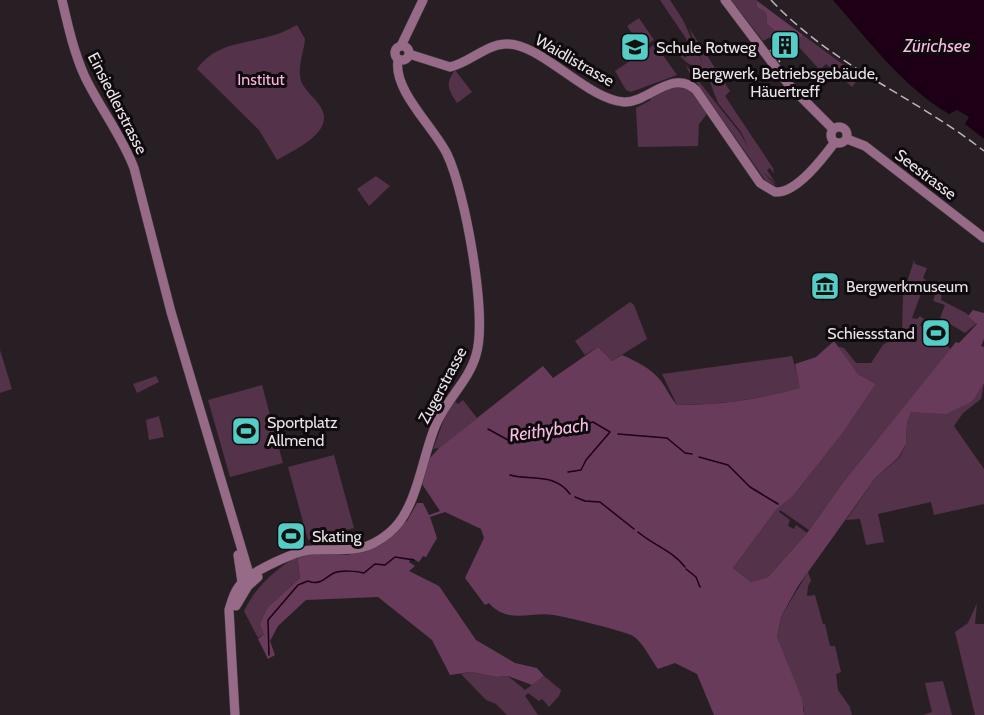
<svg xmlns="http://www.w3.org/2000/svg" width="984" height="715" viewBox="0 0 984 715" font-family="Cabin,sans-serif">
  <rect width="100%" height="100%" fill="#281f25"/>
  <path fill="#543249" d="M660,0H670L683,20L706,71C695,67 685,64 679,54L681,52L685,58L693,49Z
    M731,0H756L757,7L766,13L767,24L778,33L763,41Z
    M639,18L654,40L642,48L627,26Z
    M297,25L305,39C304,52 297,67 301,81C305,92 319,100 323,112C331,134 292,151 277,160L259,130L197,69C215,43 243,44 271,36C280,34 289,29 297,25Z
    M689,28L730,91L725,96L773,168L774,174L770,168L767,170L776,184L762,171L776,186L765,180L689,72L685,64L740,133L749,149L741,132L718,103Z
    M803,35L860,77L852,87L826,64L820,70L796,44Z
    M655,44L677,75L631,92L626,90L615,71Z
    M455,70L472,92L457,103C448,89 445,84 455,70Z
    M669,87H688L706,110L707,114L699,124L698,146L638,147L636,108L651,100L649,96Z
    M376,176L390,186L369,206L357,189Z
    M914,260L915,264L927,268L923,278L926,280L912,318L917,319L920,316L924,319L920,325L951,349L844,481L809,530L780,510L779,512L790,520L788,526L794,529L796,525L807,533L768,577L751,582L733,568L777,509L793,496L842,434L876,384L858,374L835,346L844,348L856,363H871L883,345L902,332L903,295Z
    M942,289L941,300L966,313L977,323L965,333L940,318L945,305L933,301L936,292L941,293Z
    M630,302L634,305L647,339L612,361L598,347L585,355L575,341Z
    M0,350L12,389L0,393Z
    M792,356L801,388C759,399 720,405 677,405L662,374Z
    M156,376L159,382L137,393L133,384Z
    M984,383L981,399L963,413L954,426L984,469V504L934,515L931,502L878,514L884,542L866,545L860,519L846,520L876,477L899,458L906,444L907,424L911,412H927L973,401Z
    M262,385L283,463L230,477L208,400Z
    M453,400L458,404L463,400L477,418L439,448L433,449C440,432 444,415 453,400Z
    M159,416L164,437L149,440L146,420Z
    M334,455L354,528L308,540L288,467Z
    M299,527L302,539L283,545L280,532Z
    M297,556L300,578L268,607L264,634L258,638L244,611C256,586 274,571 297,556Z
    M808,572L811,581L808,586L807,596L815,595L823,624H825L830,646H835L841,672L836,674L838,690L850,707L852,715H804V709L777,637L781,617Z
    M977,603L975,624H984V715H975L955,632L968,623Z
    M471,672L497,677L508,676L525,690L544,676L561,690L559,696L549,707L542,699L539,701L528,693L525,696L538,715H507L496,704L486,700L461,674Z
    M943,681L952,715H923L932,712L925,683Z"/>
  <path fill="#673b59" d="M756,0L803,35L797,43L786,33L781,36L767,24L766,13L757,7Z
    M973,310L984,313V339L981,346L984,347V383L973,401L946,414L911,412L907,424L906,444L898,458L876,477L798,586L781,617L777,637L802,699L804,715H714L697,674L675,663L658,669C651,660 643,642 633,636C628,632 563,616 553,615C531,611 508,625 489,603L485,605L465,578L484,538L481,529L445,512L430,517L437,538L426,557L423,556L419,562L411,558L409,562L415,566L409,571L439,586L476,640L515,663L537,668L544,676L532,685L508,676L497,677L471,672L450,675L432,640L378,597L306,600L278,626L270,641L275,655L268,659L258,639L264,634L260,624L268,607L300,578L297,556L312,553L347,555L369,549L407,521L417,503H423L429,515L440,511L422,484L429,459L439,448L543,366L553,378L598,347L612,361L622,355C636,361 652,369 661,381C667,389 670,397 677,405C720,405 759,399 800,388L795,364L816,357L834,341L858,374L876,384L842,434L793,496L777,509L733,568L751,582L768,577L807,533L844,481L956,342L959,343L977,324L968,316Z"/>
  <path fill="#1e0016" d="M833,0H984V139L965,124L969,117L957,110L949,114C904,88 867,39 833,0Z"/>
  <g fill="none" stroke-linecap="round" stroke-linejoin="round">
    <path stroke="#1e0016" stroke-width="1.5" d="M488,429L508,440L543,429H568L593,422L610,432L586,460L581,470L568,472
      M618,434L667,438L685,453L692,454
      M699,457L728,465L750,487L778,504
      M510,475C533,481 555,473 570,494
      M575,497L585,501L600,502L634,529
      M638,532C653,545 673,551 685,567
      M686,569L696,577L700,587
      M269,655L268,620L298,585L308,581C320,586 324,578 334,573C342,570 356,571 364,573L375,564L385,565L395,557L414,560"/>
    <g stroke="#453d42" stroke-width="10">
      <path id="major" d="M62,0C68,26 74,53 85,77C100,108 122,136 134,168L171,312L250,577
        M725,0L789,85L833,129
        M395 53a7 7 0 1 1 14 0a7 7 0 1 1-14 0Z
        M401,46L423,0
        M409,54L450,67C469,63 485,45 505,44C539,41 587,100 624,102C648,103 672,68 696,90L760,183L775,192C796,194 823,158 835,142
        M831 135a8 8 0 1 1 16 0a8 8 0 1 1-16 0Z
        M847,139L865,146L984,238
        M238,555L242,582
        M236,606L248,586L258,577
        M235,715L229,610C232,600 235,589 243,582C253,571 297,550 312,550C344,548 361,556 389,533C418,510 422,454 437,422C448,398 469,380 476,355C488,317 465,191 447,154C434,127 393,91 398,60"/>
    </g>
    <use href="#major" stroke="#976a88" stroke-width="9"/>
    <path stroke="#bdb5ba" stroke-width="1.5" stroke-dasharray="9 4.5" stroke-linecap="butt" d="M771,0C834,67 914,96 984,151
      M770,50L780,62"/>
  </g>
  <defs>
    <g id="building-square" transform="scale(1.5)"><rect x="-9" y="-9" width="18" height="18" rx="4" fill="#54cdc6" stroke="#0e0a0d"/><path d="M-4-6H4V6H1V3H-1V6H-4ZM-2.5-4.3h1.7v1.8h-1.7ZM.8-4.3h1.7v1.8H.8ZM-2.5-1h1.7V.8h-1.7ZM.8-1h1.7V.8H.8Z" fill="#111"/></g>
    <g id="school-square" transform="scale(1.5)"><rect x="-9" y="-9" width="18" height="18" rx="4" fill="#54cdc6" stroke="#0e0a0d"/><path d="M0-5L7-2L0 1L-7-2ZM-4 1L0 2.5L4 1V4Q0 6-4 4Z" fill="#111"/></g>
    <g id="museum-square" transform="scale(1.5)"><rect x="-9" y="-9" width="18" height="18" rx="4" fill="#54cdc6" stroke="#0e0a0d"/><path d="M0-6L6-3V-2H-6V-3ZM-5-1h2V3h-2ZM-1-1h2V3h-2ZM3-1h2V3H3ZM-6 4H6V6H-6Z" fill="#111"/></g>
    <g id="stadium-square" transform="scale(1.5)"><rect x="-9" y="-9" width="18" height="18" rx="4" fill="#54cdc6" stroke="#0e0a0d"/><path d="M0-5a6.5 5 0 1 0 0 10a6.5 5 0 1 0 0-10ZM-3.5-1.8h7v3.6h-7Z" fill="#111"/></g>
  </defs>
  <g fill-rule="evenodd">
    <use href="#building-square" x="785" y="45"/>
    <use href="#school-square" x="635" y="47"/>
    <use href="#museum-square" x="825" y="286"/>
    <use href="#stadium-square" x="936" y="333"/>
    <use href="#stadium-square" x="246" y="431"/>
    <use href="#stadium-square" x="291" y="536"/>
  </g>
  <g text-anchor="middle" stroke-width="6" stroke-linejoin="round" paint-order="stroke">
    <g font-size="16" fill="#eae3e7" stroke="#0e0a0d" text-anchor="start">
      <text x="656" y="53">Schule Rotweg</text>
      <text x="785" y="79" text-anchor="middle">Bergwerk, Betriebsgebäude,<tspan x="785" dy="18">Häuertreff</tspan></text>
      <text x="846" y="292">Bergwerkmuseum</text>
      <text x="915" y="339" text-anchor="end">Schiessstand</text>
      <text x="267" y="428">Sportplatz<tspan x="267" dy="18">Allmend</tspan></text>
      <text x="312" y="542">Skating</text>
    </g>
    <g font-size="16" fill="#eae3e7" stroke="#0e0a0d">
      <text transform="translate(575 60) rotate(30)" y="6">Waidlistrasse</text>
      <text transform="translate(118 103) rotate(63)" y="6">Einsiedlerstrasse</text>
      <text transform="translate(926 174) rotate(37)" y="6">Seestrasse</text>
      <text transform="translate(442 385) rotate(-62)" y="6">Zugerstrasse</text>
    </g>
    <g font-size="16" fill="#fdb3e4" stroke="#0e0a0d">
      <text x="261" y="85">Institut</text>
    </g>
    <g font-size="18" font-style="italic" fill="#f9bde4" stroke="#0e0a0d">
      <text x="937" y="52">Zürichsee</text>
      <text transform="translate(549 430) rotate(-8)" y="6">Reithybach</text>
    </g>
  </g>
</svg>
